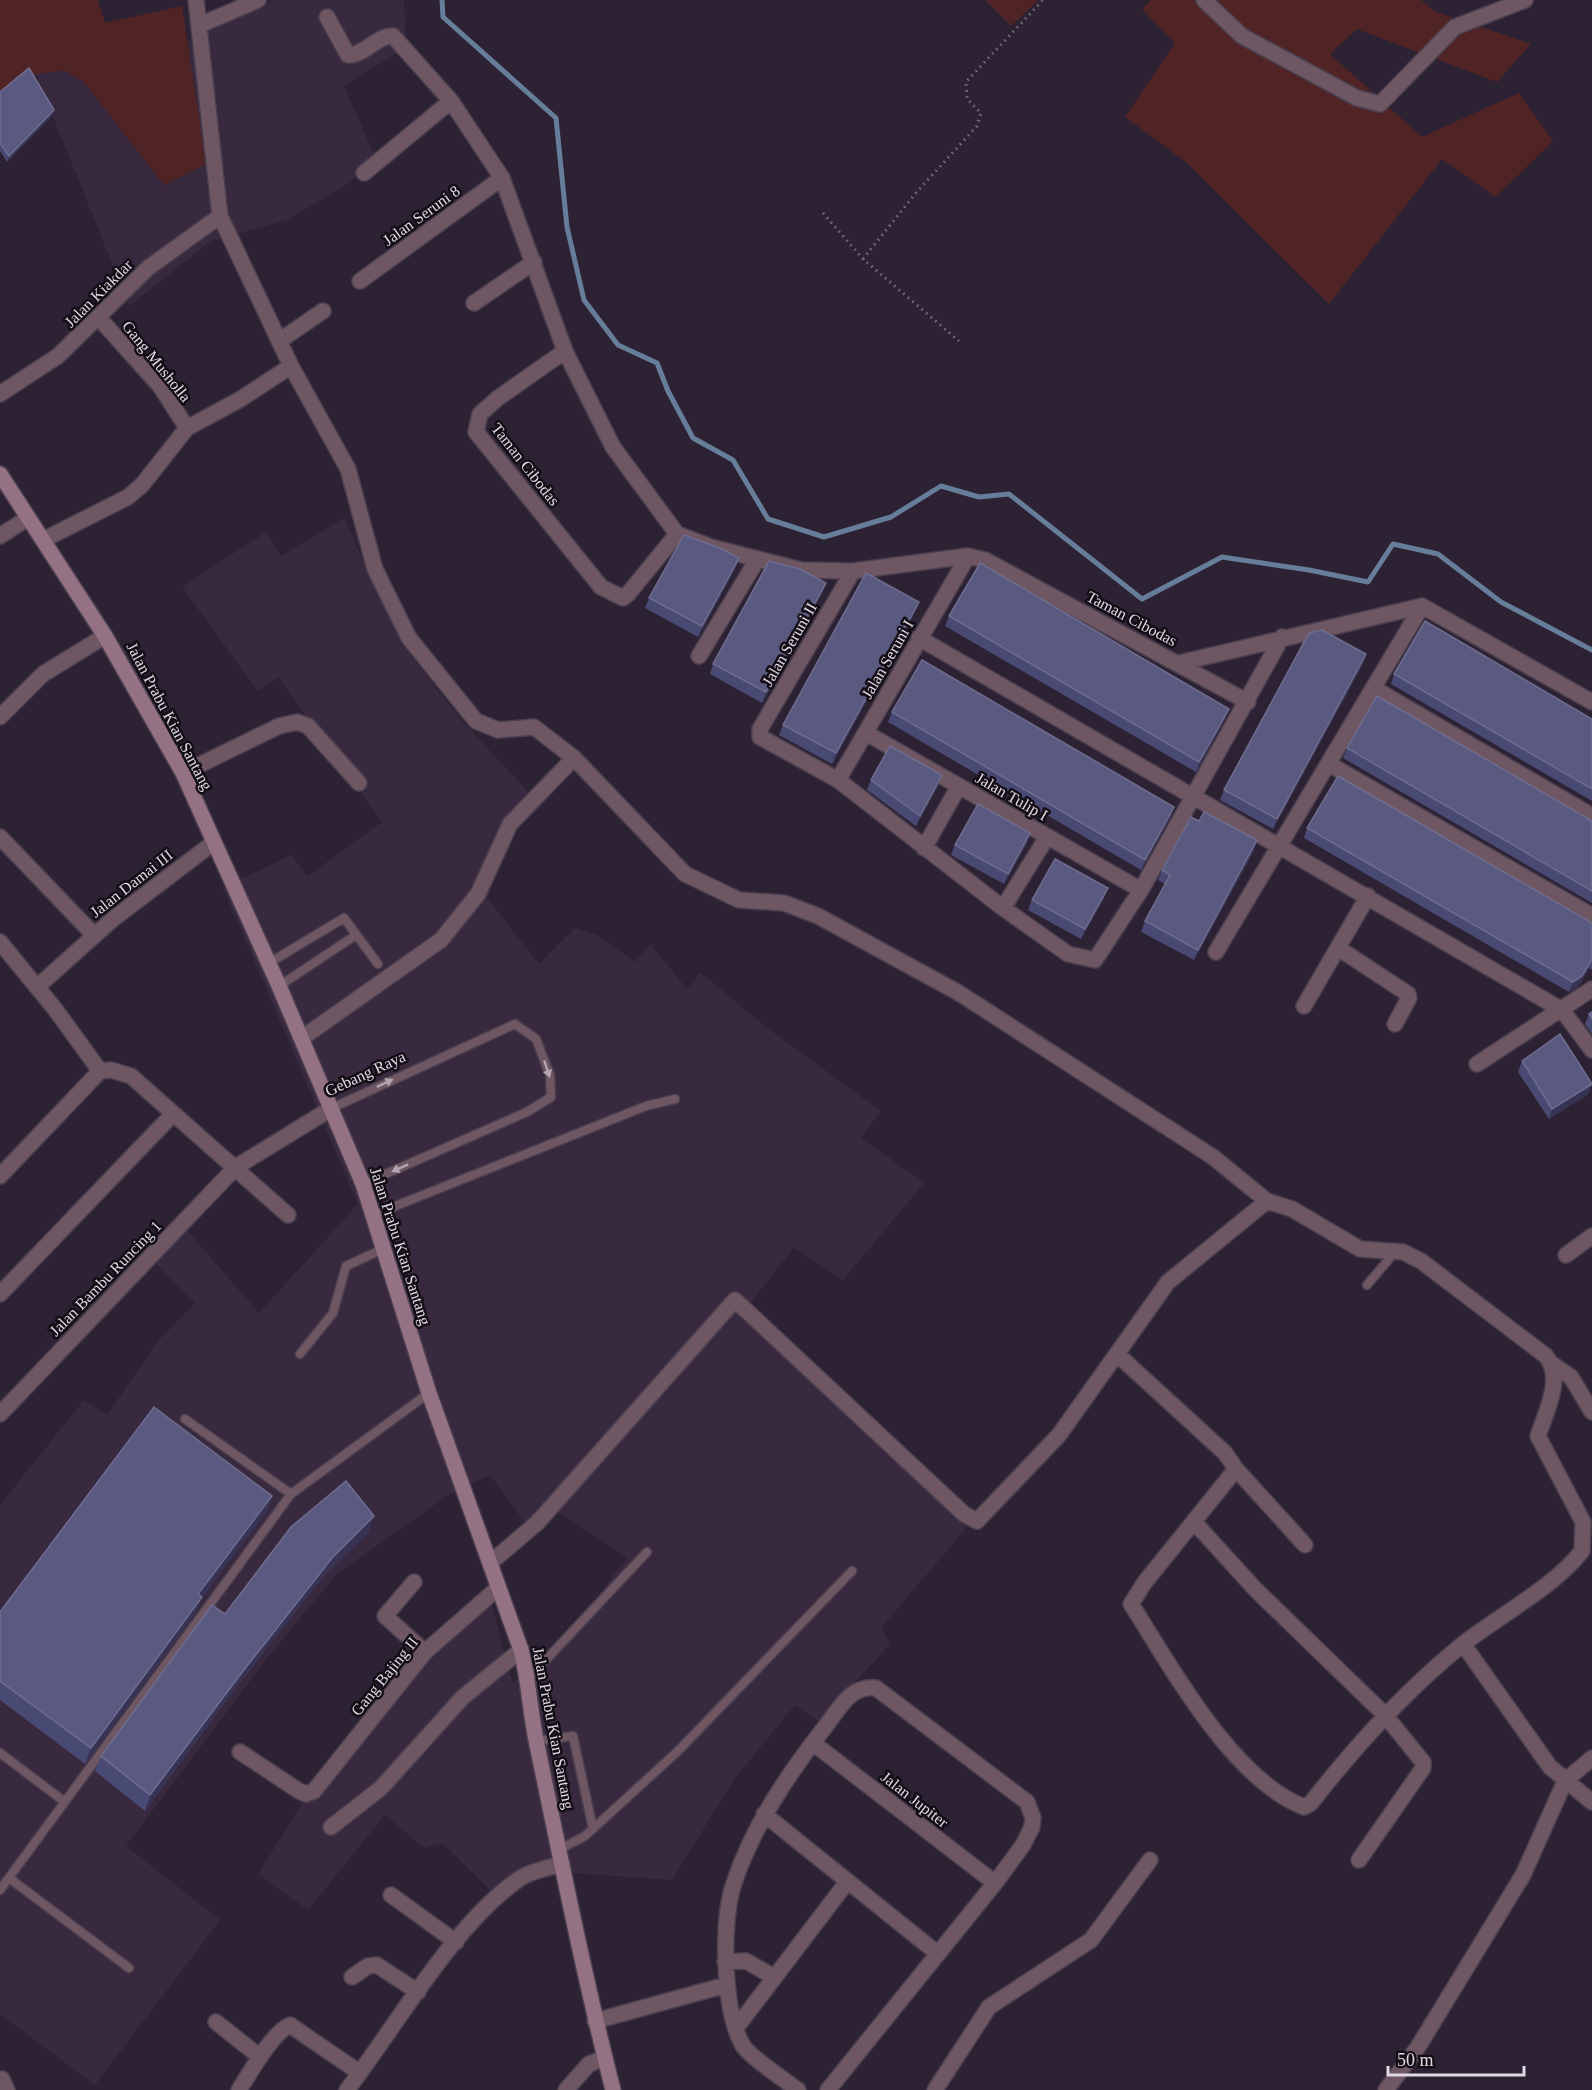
<svg xmlns="http://www.w3.org/2000/svg" width="1592" height="2090" viewBox="0 0 1592 2090" font-family="'Times New Roman',serif">
  <rect width="100%" height="100%" fill="#2d2233"/>
  <path fill="#38293f" d="M273,0H404L406,47L344,86L377,161L341,188L287,220L211,241L129,306L36,74L64,70L84,82L164,185L206,163L187,41Z
    M344,518L401,643L460,719L536,800L500,843L488,899L539,964L575,928L597,935L635,962L650,944L687,989L700,972L766,1027L881,1111L861,1138L924,1183L843,1280L794,1248L750,1303L974,1519L881,1628L890,1644L819,1722L795,1705L735,1778L672,1880L541,1871L495,1895L442,1843L424,1848L385,1815L308,1910L258,1874L314,1785L432,1647L491,1603L513,1683L577,1625L627,1557L548,1506L529,1528L490,1475L447,1496L337,1574L267,1658L126,1846L220,1920L95,2085L0,2014V1505L84,1400L107,1415L158,1341L195,1303L146,1254L178,1220L259,1313L358,1204L223,888L291,855L308,876L382,822L278,677L258,691L182,587L266,532L281,556Z"/>
  <path fill="#502424" d="M0,0H98L105,23L182,6L206,164L164,185L84,82L64,70L36,74L0,105Z
    M985,0H1038L1011,26Z
    M1151,0H1421L1434,11L1531,44L1497,82L1357,29L1330,54L1422,137L1519,93L1553,141L1496,197L1442,159L1329,304L1186,162L1125,117L1175,43L1142,9Z"/>
  <g fill="none" stroke-linecap="round" stroke-linejoin="round">
    <path stroke="#667e9a" stroke-width="5" d="M442,0L443,17L556,118L567,227L584,300L618,345L657,363L668,391L693,438L733,460L768,519L824,537L891,517L941,486L979,497L1009,494L1142,599L1222,557L1309,570L1368,582L1393,544L1438,554L1501,602L1592,650"/>
    <g stroke="#4a3f4f" stroke-width="11">
      <path id="service" d="M269,963L344,918L378,964
        M279,986L356,935
        M332,1108L515,1024L536,1039L550,1075L551,1097L527,1112L363,1184
        M373,1215L646,1106L675,1099
        M1367,1285L1395,1252
        M300,1354L333,1313L346,1266L383,1249
        M185,1419L291,1494
        M528,1679L647,1552
        M536,1741L573,1736L593,1829
        M0,1753L65,1802
        M560,1849L585,1836L678,1751L852,1571
        M9,1878L129,1968
        M0,1890L291,1494L429,1393"/>
    </g>
    <g stroke="#4a3f4f" stroke-width="18">
      <path id="minor" d="M196,0L220,216L291,366L348,469L375,569L409,638L476,721L498,730L534,727L574,758L685,874L739,900L784,903L818,916L959,993L1213,1157L1267,1201L1292,1209L1360,1249L1403,1252L1421,1261L1546,1356C1564,1379 1546,1411 1538,1436L1583,1522L1582,1551C1554,1587 1500,1615 1463,1644C1405,1691 1357,1744 1311,1803L1304,1807C1232,1779 1172,1668 1131,1604L1145,1582L1236,1469
        M1204,0L1242,36L1357,98L1380,104L1455,27L1525,0
        M327,17L348,55C364,56 377,35 393,36L451,101L502,178L565,351L613,447L677,534L711,547L801,570L853,571L968,556L985,560L1248,702
        M200,25L258,0
        M364,173L451,101
        M360,281L502,178
        M474,303L534,262
        M98,317L160,386L187,428
        M279,341L323,311
        M565,351L498,398L480,414L476,432L601,587L623,598L628,594L677,534
        M0,394L58,356L148,268L220,216
        M0,536L28,518
        M43,540L128,497L142,485L187,428L239,400L291,366
        M853,571L760,729V737L838,780L1003,908L1068,954L1095,960L1141,890L1282,637
        M919,638L1562,1010L1592,1050
        M699,656L757,560
        M1179,663L1422,606L1592,702
        M1375,689L1592,816
        M0,717L43,674L105,636
        M866,733L1141,890
        M1329,764L1592,916
        M183,773L279,726L297,722L308,726L359,783
        M838,780L968,556
        M0,837L94,935
        M924,848L959,786
        M1003,908L1047,837
        M0,942L55,1009L100,1071
        M1338,948L1408,994L1409,998L1395,1024
        M1216,952L1422,606
        M37,987L113,919L213,843
        M1304,1006L1368,896
        M302,1038L441,940L478,894L510,824L574,758
        M1477,1064L1592,989
        M0,1176L100,1071L111,1070L131,1076L288,1215
        M1566,1255L1592,1236
        M0,1294L173,1114
        M1118,1355L1225,1453L1236,1469L1305,1545
        M1552,1364L1571,1377L1592,1412
        M0,1414L236,1167L332,1108
        M1195,1523L1256,1590L1384,1714L1423,1762V1768L1359,1860
        M490,1563L537,1523L735,1300L964,1514L977,1521L1059,1435L1168,1282L1267,1201
        M414,1582L385,1616L425,1652
        M1463,1644L1550,1767L1592,1802
        M813,1743L995,1883
        M240,1752L299,1791L306,1794L314,1791L425,1652L498,1588
        M764,1814L937,1953
        M331,1827L381,1788L463,1697L521,1650
        M391,1895L456,1942
        M725,1962L746,1961L774,1977
        M352,1977L368,1966L377,1965L418,1992
        M595,2021L726,1985
        M216,2022L260,2057
        M736,2028L847,1882
        M0,2080L2,2079L7,2090
        M239,2090C250,2073 272,2033 290,2025L360,2073
        M347,2090C397,2025 453,1925 519,1879C530,1871 549,1868 562,1864
        M566,2090L589,2064L605,2058
        M798,2090C786,2081 747,2055 742,2044C723,2009 721,1921 734,1883C753,1826 788,1774 825,1727C833,1717 841,1703 851,1695C859,1689 866,1687 876,1688L1027,1802L1033,1818L1032,1827L1023,1845L995,1883L828,2090
        M935,2090L989,2007L1091,1940L1150,1860
        M1386,2090L1418,2047L1523,1875L1565,1781L1592,1758"/>
    </g>
    <g stroke="#4a3f4f" stroke-width="18">
      <path id="secondary" d="M0,474L105,636L183,773L279,986L363,1184L429,1393L521,1650C529,1681 530,1713 537,1745C561,1860 584,1976 613,2090"/>
    </g>
    <path stroke="#796f7e" stroke-width="3" stroke-dasharray="1.5 4.5" stroke-linecap="butt" d="M823,213L863,259L959,341
      M863,259L915,194L977,126L981,113L967,99L966,82L1043,0"/>
    <use href="#service" stroke="#6e5762" stroke-width="8"/>
    <use href="#minor" stroke="#6e5762" stroke-width="15"/>
    <use href="#secondary" stroke="#957283" stroke-width="15"/>
  </g>
  <path fill="#494a73" d="M0,92L54,110L52,116L7,162L0,151Z
    M739,558L735,569L698,637L645,608L649,598Z
    M826,583L822,593L762,703L710,674L713,664Z
    M919,602L915,612L832,764L779,735L783,725Z
    M949,616L1225,719L1196,772L945,626Z
    M1363,664L1273,829L1220,800L1224,790Z
    M1394,674L1592,719V801L1391,684Z
    M892,712L1171,817L1141,870L888,722Z
    M1347,748L1592,821V903L1343,758Z
    M871,780L938,786L916,826L867,790Z
    M1307,828L1592,923V970L1589,968L1578,987L1569,992L1304,838Z
    M1027,843L1004,884L951,855L955,845Z
    M1254,851L1194,960L1141,932L1145,921L1165,884L1158,880L1162,870Z
    M1104,898L1081,939L1028,910L1032,900Z
    M1592,1012V1034L1585,1024L1589,1014Z
    M1522,1061L1592,1084L1588,1094L1549,1119L1518,1072Z
    M272,1496L267,1511L202,1597L196,1612L85,1764L0,1700V1612Z
    M369,1532L326,1573L234,1690L145,1811L95,1771L101,1756L225,1614Z"/>
  <path fill="#373355" d="M54,110L52,116L7,162L9,156Z
    M739,558L735,569L698,637L702,626Z
    M826,583L822,593L762,703L766,692Z
    M919,602L915,612L832,764L836,753Z
    M1366,654L1363,664L1273,829L1277,819Z
    M1229,709L1225,719L1196,772L1199,762Z
    M942,775L938,786L916,826L920,816Z
    M1174,807L1171,817L1141,870L1145,860Z
    M1030,833L1027,843L1004,884L1008,874Z
    M1257,840L1254,851L1194,960L1198,950Z
    M1108,888L1104,898L1081,939L1085,929Z
    M1592,959L1589,968L1578,987L1569,992L1573,982Z
    M1592,1084L1588,1094L1549,1119L1552,1109Z
    M272,1496L267,1511L202,1597L196,1612L85,1764L91,1748L198,1594Z
    M374,1516L369,1532L326,1573L234,1690L145,1811L150,1795L240,1675L332,1558Z"/>
  <path fill="#5a5980" stroke="#6f6d8f" stroke-width="1.5" d="M29,68L54,110L9,156L0,143V92Z
    M684,535L720,548L739,558L702,626L649,598Z
    M769,561L800,569L826,583L766,692L713,664Z
    M980,563L1229,709L1199,762L949,616Z
    M866,573L919,602L836,753L783,725Z
    M1425,621L1592,719V789L1394,674Z
    M1322,630L1366,654L1277,819L1224,790L1309,633Z
    M922,660L1174,807L1145,860L892,712Z
    M1377,696L1592,821V891L1347,748Z
    M890,746L942,775L920,816L871,780Z
    M1338,776L1592,923V959L1582,976L1573,982L1307,828Z
    M978,804L1030,833L1008,874L955,845Z
    M1204,812L1257,840L1198,950L1145,921L1170,875L1162,870L1191,817L1199,821Z
    M1055,859L1108,888L1085,929L1032,900Z
    M1592,1012V1019L1589,1014Z
    M1560,1034L1592,1084L1552,1109L1522,1061Z
    M154,1407L272,1496L198,1594L202,1597L91,1748L0,1681V1612Z
    M346,1481L374,1516L332,1558L240,1675L150,1795L101,1756L212,1605L225,1614L291,1527Z"/>
  <defs><path id="oneway-solid" d="M-6-.8H1V-3.2L6.5 0L1 3.2V.8H-6Z" transform="scale(1.5)"/></defs>
  <g fill="#b2a4b0">
    <use href="#oneway-solid" transform="translate(547 1069) rotate(72)"/>
    <use href="#oneway-solid" transform="translate(385 1083) rotate(-25)"/>
    <use href="#oneway-solid" transform="translate(400 1168) rotate(156)"/>
  </g>
  <g text-anchor="middle" stroke-width="5" stroke-linejoin="round" paint-order="stroke">
    <g font-size="16" fill="#e0d8e4" stroke="#130d15">
      <text transform="translate(421 215) rotate(-36)" y="6">Jalan Seruni 8</text>
      <text transform="translate(98 293) rotate(-45)" y="6">Jalan Kiakdar</text>
      <text transform="translate(157 361) rotate(51)" y="6">Gang Musholla</text>
      <text transform="translate(526 464) rotate(52)" y="6">Taman Cibodas</text>
      <text transform="translate(1132 618) rotate(28)" y="6">Taman Cibodas</text>
      <text transform="translate(789 644) rotate(-60)" y="6">Jalan Seruni II</text>
      <text transform="translate(887 659) rotate(-60)" y="6">Jalan Seruni I</text>
      <text transform="translate(170 716) rotate(62)" y="6">Jalan Prabu Kian Santang</text>
      <text transform="translate(1012 796) rotate(30)" y="6">Jalan Tulip I</text>
      <text transform="translate(131 883) rotate(-38)" y="6">Jalan Damai III</text>
      <text transform="translate(365 1073) rotate(-25)" y="6">Gebang Raya</text>
      <text transform="translate(401 1246) rotate(72)" y="6">Jalan Prabu Kian Santang</text>
      <text transform="translate(105 1278) rotate(-46)" y="6">Jalan Bambu Runcing 1</text>
      <text transform="translate(384 1676) rotate(-51)" y="6">Gang Bajing II</text>
      <text transform="translate(554 1728) rotate(79)" y="6">Jalan Prabu Kian Santang</text>
      <text transform="translate(915 1799) rotate(38)" y="6">Jalan Jupiter</text>
    </g>
  </g>
  <path d="M1388 2066v9h136v-9" fill="none" stroke="#e0d8e4" stroke-width="3"/>
  <text x="1397" y="2066" font-size="18" fill="#e0d8e4" stroke="#130d15" stroke-width="4.5" paint-order="stroke">50 m</text>
</svg>
